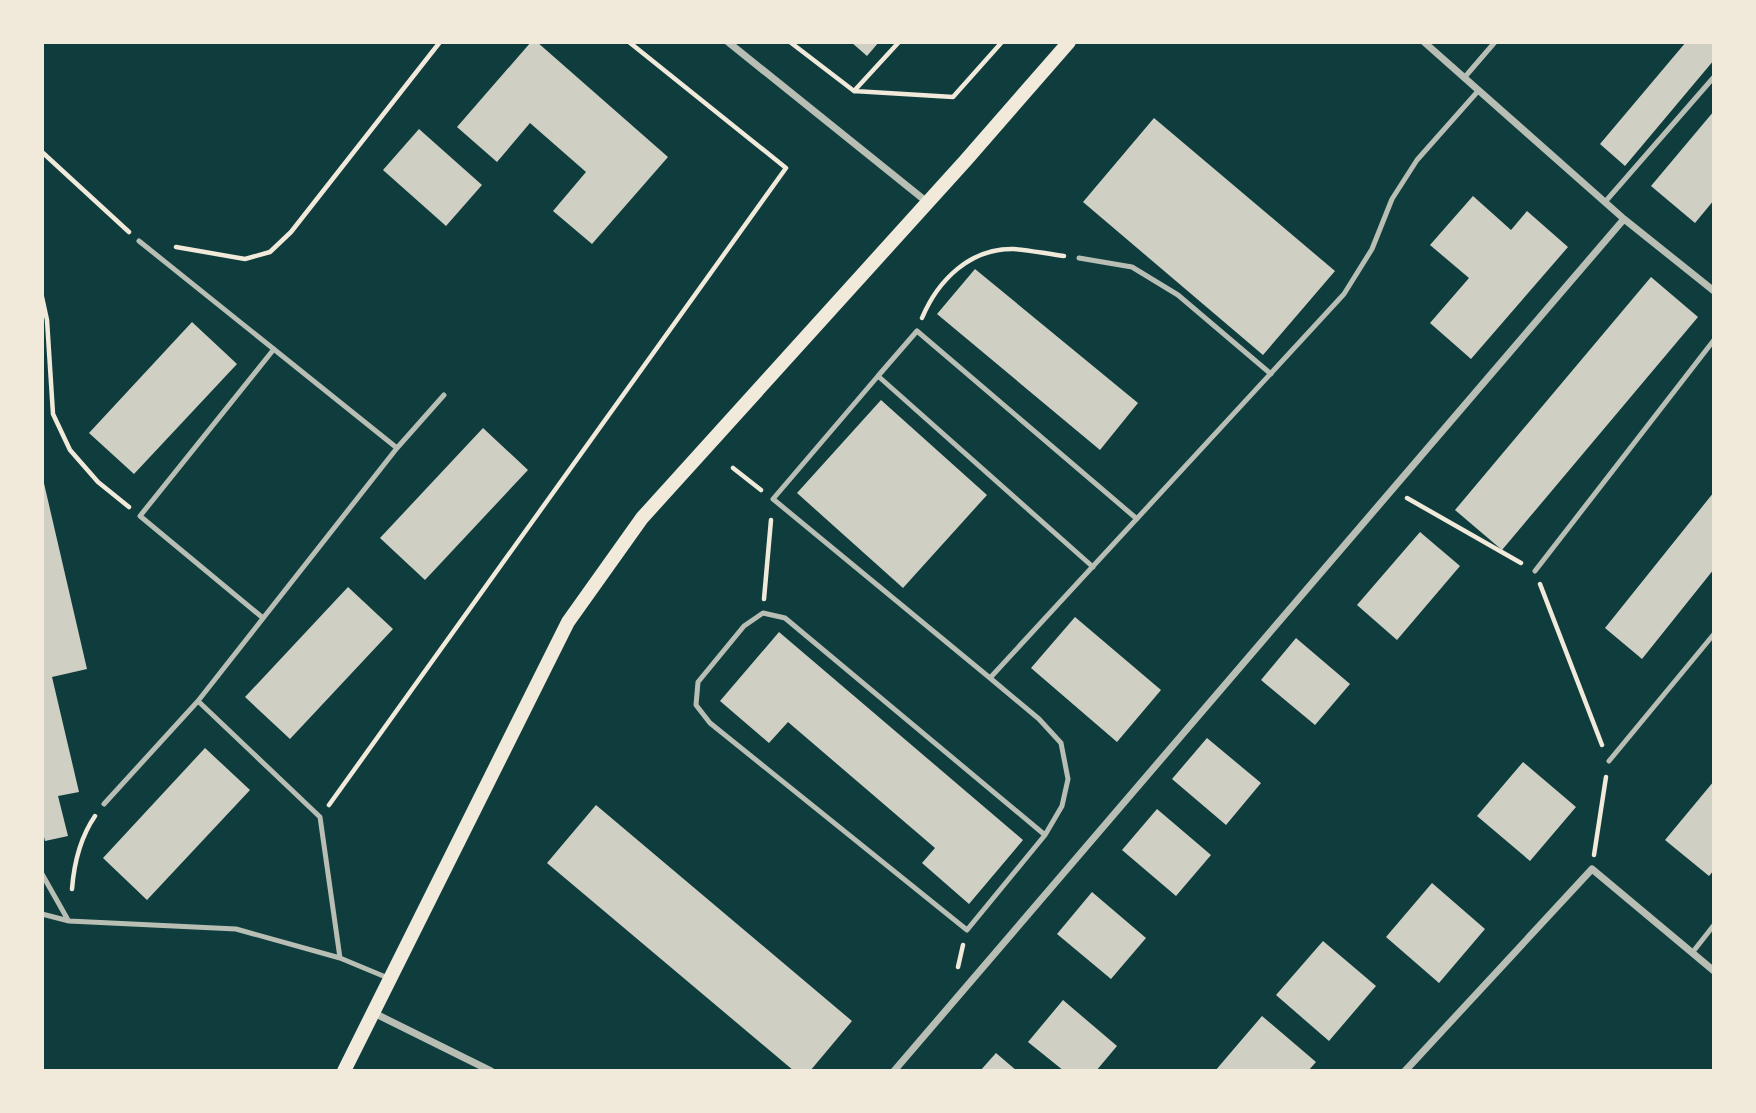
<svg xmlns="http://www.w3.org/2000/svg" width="1756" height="1113" viewBox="0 0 1756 1113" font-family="Rubik,sans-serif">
  <rect width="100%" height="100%" fill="#0f3d3e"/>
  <path fill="#cfcfc3" d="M531,42H537L668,157L592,244L553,211L586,172L530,123L497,162L457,127Z
    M851,42H879L867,56Z
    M1686,42H1714V60L1625,166L1600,144Z
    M1714,111V200L1695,223L1651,186Z
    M1154,118L1335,271L1263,355L1083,202Z
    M419,129L482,185L446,226L383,170Z
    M1473,196L1511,230L1527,211L1568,247L1471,359L1430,323L1469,278L1430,245Z
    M975,269L1138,403L1100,450L937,314Z
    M1651,277L1698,317L1502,550L1455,510Z
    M192,322L237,364L134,474L89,433Z
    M881,400L987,495L903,588L797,493Z
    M483,428L528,470L425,580L380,538Z
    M43,479L87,669L52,677L79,792L58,796L68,836L45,841L42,829Z
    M1714,492V569L1642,659L1605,628Z
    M1420,532L1460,566L1397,640L1357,605Z
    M348,587L393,629L290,739L245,697Z
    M1075,617L1161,690L1117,742L1031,668Z
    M779,632L1023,840L969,904L922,863L935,848L788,722L769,743L720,701Z
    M1296,638L1350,684L1315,725L1261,680Z
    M1207,738L1261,783L1226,825L1172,779Z
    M205,748L250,790L147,900L103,858Z
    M1523,762L1576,807L1530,861L1477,816Z
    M1714,781V870L1709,876L1665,840Z
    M596,805L852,1021L810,1071H794L547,863Z
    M1157,809L1211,855L1176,896L1122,850Z
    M1432,883L1485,929L1439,983L1386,937Z
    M1092,892L1146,938L1111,979L1057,934Z
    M1323,941L1376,986L1329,1041L1276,995Z
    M1063,1000L1117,1046L1096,1071H1064L1028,1042Z
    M1262,1016L1316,1062L1308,1071H1215Z
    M996,1053L1017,1071H980Z"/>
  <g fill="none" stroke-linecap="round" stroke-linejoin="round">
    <path stroke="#f1e9da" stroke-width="4.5" d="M790,42L854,91L953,97L1002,42
      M854,91L899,42
      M42,152L129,232
      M176,247L245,259L270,252L291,232L440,42
      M42,297L47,320L53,414L70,450L98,482L129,507
      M922,318C938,280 970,248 1014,249C1030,250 1047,254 1064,256
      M733,468L761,490
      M1407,498L1521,563
      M1540,584L1602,745
      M764,599L771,520
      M329,805L786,168L629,42
      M1594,855L1606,777
      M72,889C74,863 80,838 95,816
      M958,967L963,945"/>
    <path stroke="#b8beb3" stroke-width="5" d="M1464,78L1495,42
      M1605,202L1714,77
      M139,241L397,448
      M1079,258L1132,267L1178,295L1271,374
      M878,376L917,331L1137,519
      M1535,571L1714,340
      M263,618L140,516L274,349
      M990,678L773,499L878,376L1093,567
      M1609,761L1714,634
      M104,804L198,701
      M1045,835L785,618L763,613L744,626L698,682L696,705L710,723L967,930L1045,835L1062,806L1068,779L1061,743L1039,719L990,678L1344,294L1372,249L1392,199L1417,160L1479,90
      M42,874L68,920
      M42,914L69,921L236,929L340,958L388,978
      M1692,953L1714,925
      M340,958L320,817L198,701L397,448L444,395"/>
    <path stroke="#b8beb3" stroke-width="7" d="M728,42L927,202
      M1424,42L1624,219L1714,291
      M374,1013L491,1071
      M894,1071L1624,219
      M1405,1071L1592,869L1714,971"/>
    <path stroke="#f1e9da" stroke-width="14" d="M344,1071L568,622L642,518L966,160L1069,42"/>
  </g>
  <rect width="1756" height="1113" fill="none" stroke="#f1e9da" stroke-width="88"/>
</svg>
